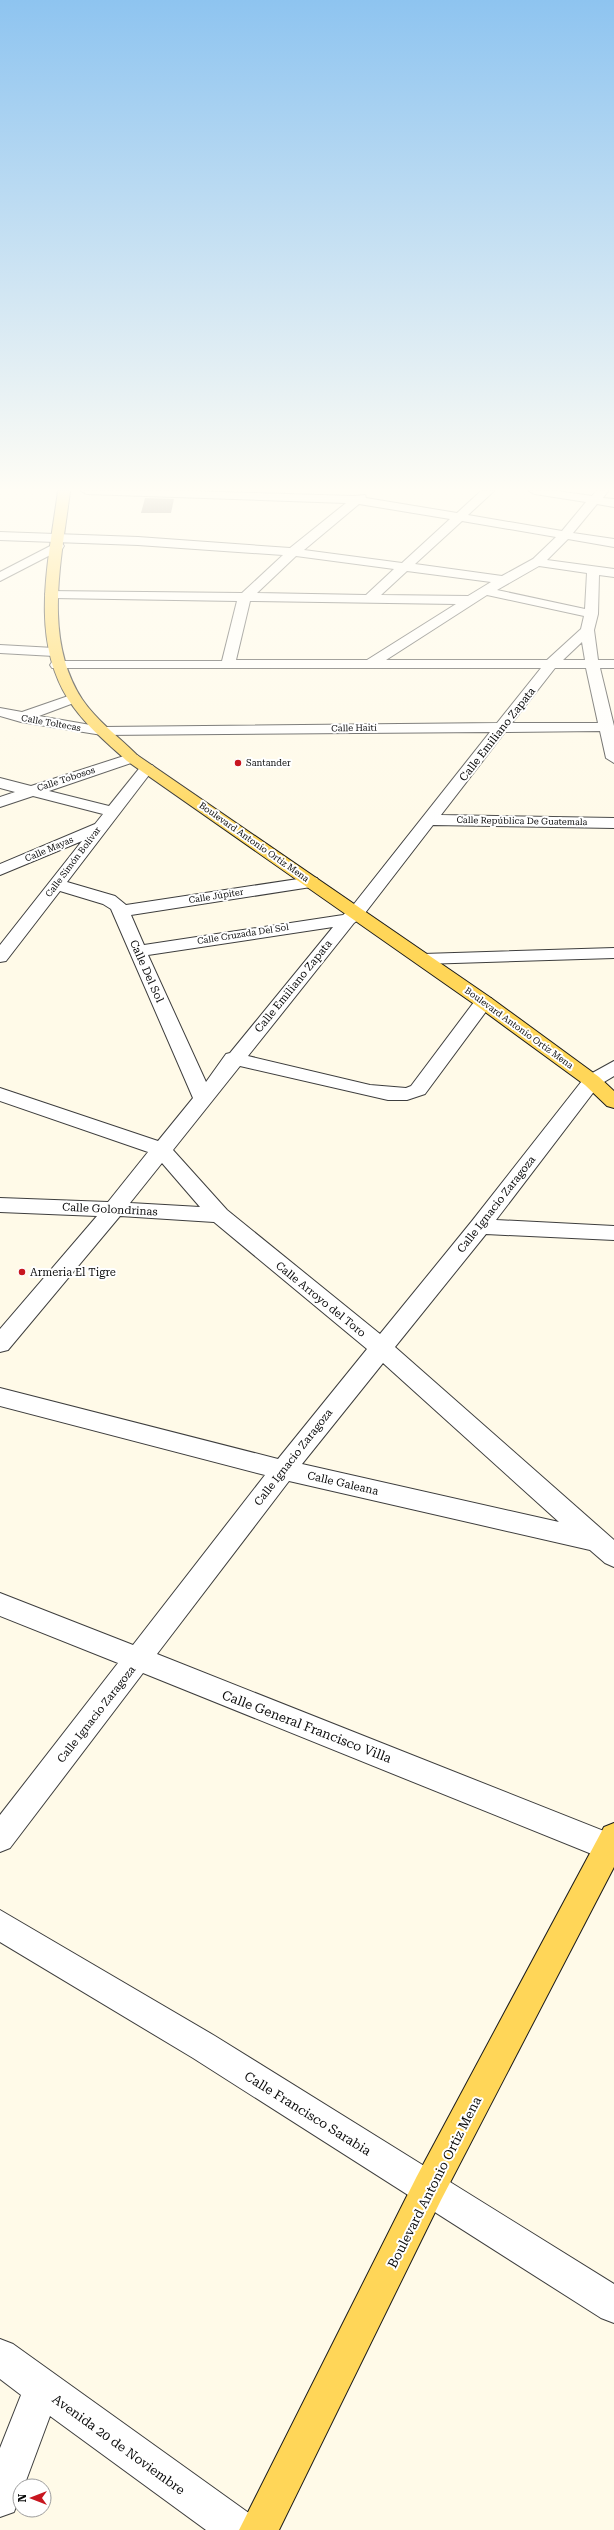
<svg xmlns="http://www.w3.org/2000/svg" width="614" height="2530" viewBox="0 0 614 2530" font-family="'Roboto Serif',serif">
  <rect width="100%" height="100%" fill="#fffae8"/>
  <path fill="#544c46" d="M145,498L174,499L171,513H141Z"/>
  <g fill="none" stroke-linecap="round" stroke-linejoin="round">
    <g stroke="#3e3e3e" stroke-width="2">
      <path id="minor" d="M81,491H186L354,496L365,495L366,498L457,513L481,491H494L468,515L562,531L586,502L535,494L529,491H557L592,496L596,491H608L603,498L614,499V507L597,504L573,533L614,539V547L568,539L547,560L614,569V577L599,575L598,614L594,630L598,660H614V668H600L614,726V763L606,758L600,731L505,732L441,815L614,818V828L433,825L362,917L354,923L248,1056L370,1085L406,1088L411,1086L477,998H491L493,1002L425,1094L407,1100H388L240,1066L173,1150L227,1210L380,1334L472,1221L585,1077L614,1061V1076L599,1085L496,1220L614,1226V1240L486,1234L395,1347L614,1540V1567L605,1563L590,1550L289,1481L157,1654L614,1835V1863L143,1673L10,1848L0,1852V1815L118,1663L0,1616V1593L133,1645L265,1475L0,1406V1388L278,1459L367,1349L214,1222L120,1216L8,1350L0,1352V1329L97,1216L0,1212V1198L108,1202L148,1152L0,1101V1088L158,1141L193,1098L111,909L103,904L60,891L6,961L0,962V945L82,841L0,875V864L95,824L103,814L33,796L0,807V797L15,792L0,788V778L31,786L127,755H137L140,758L137,761L49,791L109,806L142,765H152L155,768L152,771L67,882L115,896L126,905L311,877L317,878L319,882L317,886L311,887L131,915L144,945L343,915L350,909L490,732L102,735L21,722L0,716V708L22,712L74,694L81,698L79,701L39,716L102,727L497,723L541,668H52L50,665L52,662L57,661H222L237,601L52,598L45,594L47,591L242,593L283,555L138,545L0,540V532L138,537L290,548L346,503L87,494ZM359,504L450,519L402,563L304,550ZM462,521L556,537L533,559L502,576L415,564ZM296,556L394,569L366,595L257,593ZM539,566L587,573L585,609L497,590ZM407,571L491,582L468,596L381,595ZM487,595L584,616L581,629L547,660H386ZM250,601L456,604L367,660H236ZM582,642L585,660H563ZM555,668H586L598,723H512ZM333,927L230,1053L226,1054L206,1082L148,955ZM162,1163L200,1207L130,1203ZM383,1363L559,1522L302,1464Z
        M58,542L62,543L64,546L62,549L0,581V572Z
        M0,645L54,648L61,652L54,656L0,653Z
        M614,948V958L423,964L417,963L414,959L417,955L423,954Z
        M0,1910L215,2036L614,2284V2323L601,2318L193,2058L0,1942Z
        M0,2339L13,2344L253,2516L258,2530H206L50,2416L24,2486H20V2496L14,2512L0,2517V2448L21,2395L0,2379Z"/>
    </g>
    <g stroke="#1c1c1c" stroke-width="2">
      <path id="major" d="M58,491H70C62,559 42,637 82,699C96,720 119,737 137,755L491,998L599,1077L614,1091V1108L607,1106L585,1085L477,1006L127,761C106,742 83,723 68,699C29,636 49,560 58,491Z
        M614,1823V1867L441,2200L279,2530H239L417,2176L604,1827Z"/>
    </g>
    <use href="#minor" fill="#fff" fill-rule="evenodd"/>
    <use href="#major" fill="#ffd658" fill-rule="evenodd"/>
  </g>
  <linearGradient id="sky" x2="0" y2="1"><stop stop-color="#8ec4f0"/><stop offset="0.58" stop-color="#fffdf5"/><stop offset="1" stop-color="#fffdf5" stop-opacity="0"/></linearGradient>
  <rect width="614" height="845" fill="url(#sky)"/>
  <g fill="#c8161f" stroke="#fff" stroke-width="1.5">
    <circle cx="238" cy="763" r="4"/>
    <circle cx="22" cy="1272" r="4"/>
  </g>
  <g text-anchor="middle" stroke-width="4" stroke-linejoin="round" paint-order="stroke">
    <g font-size="9" fill="#0b0b0b" stroke="#fff">
      <text transform="translate(51 723) rotate(10)" y="3">Calle Toltecas</text>
      <text transform="translate(354 728) rotate(-1)" y="3">Calle Haití</text>
      <text transform="translate(66 779) rotate(-18)" y="3">Calle Tobosos</text>
      <text transform="translate(522 821) rotate(1)" y="3">Calle República De Guatemala</text>
      <text transform="translate(254 842) rotate(35)" y="3">Boulevard Antonio Ortiz Mena</text>
      <text transform="translate(49 849) rotate(-23)" y="3">Calle Mayas</text>
      <text transform="translate(73 862) rotate(-53)" y="3">Calle Simón Bolívar</text>
      <text transform="translate(216 896) rotate(-9)" y="3">Calle Júpiter</text>
      <text transform="translate(243 934) rotate(-9)" y="3">Calle Cruzada Del Sol</text>
      <text transform="translate(519 1028) rotate(36)" y="3">Boulevard Antonio Ortiz Mena</text>
    </g>
    <g font-size="9" fill="#0b0b0b" stroke="#fff" text-anchor="start">
      <text x="246" y="766">Santander</text>
    </g>
    <g font-size="11" fill="#0b0b0b" stroke="#fff">
      <text transform="translate(497 734) rotate(-52)" y="4">Calle Emiliano Zapata</text>
      <text transform="translate(147 971) rotate(66)" y="4">Calle Del Sol</text>
      <text transform="translate(293 986) rotate(-51)" y="4">Calle Emiliano Zapata</text>
      <text transform="translate(496 1204) rotate(-52)" y="4">Calle Ignacio Zaragoza</text>
      <text transform="translate(110 1209) rotate(3)" y="4">Calle Golondrinas</text>
      <text transform="translate(321 1299) rotate(39)" y="4">Calle Arroyo del Toro</text>
      <text transform="translate(293 1457) rotate(-52)" y="4">Calle Ignacio Zaragoza</text>
      <text transform="translate(343 1483) rotate(13)" y="4">Calle Galeana</text>
      <text transform="translate(96 1714) rotate(-52)" y="4">Calle Ignacio Zaragoza</text>
    </g>
    <g font-size="11" fill="#0b0b0b" stroke="#fff" text-anchor="start">
      <text x="30" y="1276">Armeria El Tigre</text>
    </g>
    <g font-size="13" fill="#0b0b0b" stroke="#fff">
      <text transform="translate(307 1726) rotate(21)" y="5">Calle General Francisco Villa</text>
      <text transform="translate(308 2113) rotate(32)" y="5">Calle Francisco Sarabia</text>
      <text transform="translate(434 2182) rotate(-63)" y="5">Boulevard Antonio Ortiz Mena</text>
      <text transform="translate(119 2444) rotate(36)" y="5">Avenida 20 de Noviembre</text>
    </g>
  </g>
  <g transform="translate(32 2498) rotate(270)"><circle r="19" fill="#ffffff" stroke="#9d9d9d"/>
  <path d="M0-3L7 15L0 10L-7 15Z" fill="#c8161f"/>
  <text y="-6" font-size="11" font-weight="bold" text-anchor="middle" fill="#0b0b0b">N</text>
  </g>
</svg>
